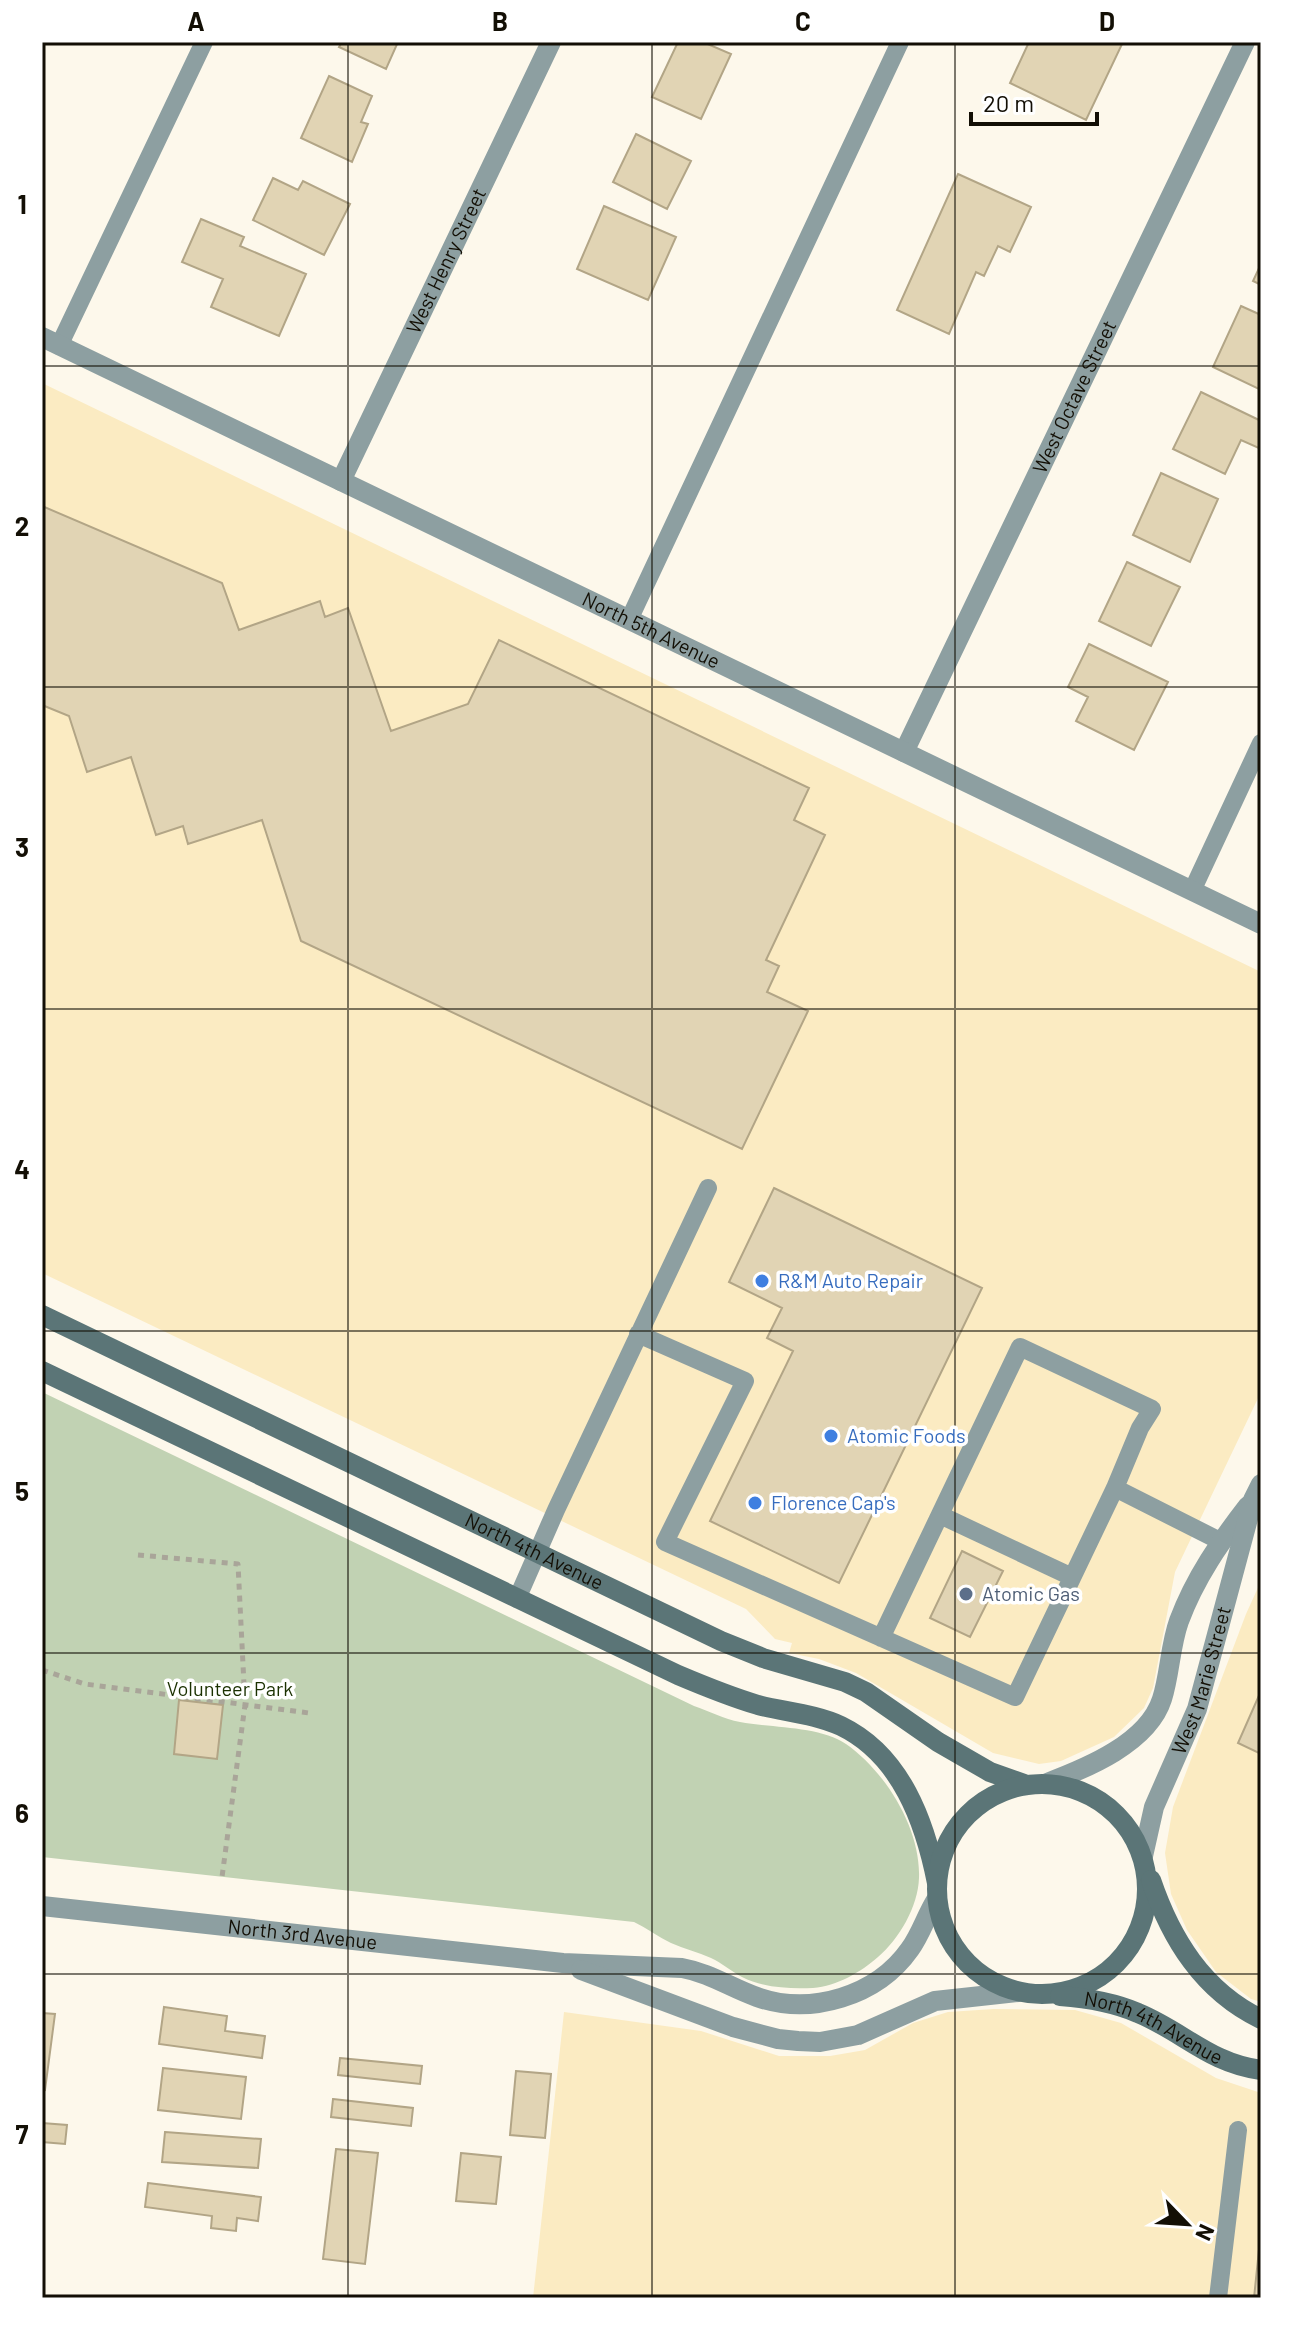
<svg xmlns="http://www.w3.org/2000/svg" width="1303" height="2340" viewBox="0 0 1303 2340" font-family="Barlow,sans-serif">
  <rect width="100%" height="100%" fill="#fdf8eb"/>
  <path fill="#fbebc2" d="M42,383L1261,972V1392L1175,1572L1153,1688L1144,1708L1114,1737L1061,1761L1039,1764L993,1753L856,1673L819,1659L789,1653L792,1643L775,1639L746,1609L42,1273Z
    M1261,1581V2002L1251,1999L1216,1972L1187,1930L1171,1894L1165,1853L1173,1807L1246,1614Z
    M994,2009L1075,2010L1121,2023L1216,2078L1261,2093V2298H533L564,2012L701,2031L779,2056H830L865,2050L913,2023L948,2012Z"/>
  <path fill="#c1d2b3" d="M42,1392L694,1706C709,1711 724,1719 740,1722C771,1728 820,1726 846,1744C886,1772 921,1829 919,1878C918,1907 899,1939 878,1957C861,1972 837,1986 813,1988C790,1989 763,1988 742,1977C731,1971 722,1963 711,1958C698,1952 684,1949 671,1943C658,1937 647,1928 634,1922L42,1857Z"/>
  <path fill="#e1d4b4" stroke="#b2a586" stroke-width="2" d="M342,42H398L386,69L339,47Z
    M678,42H703L731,54L701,119L652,97Z
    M1029,42H1123L1086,120L1010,83Z
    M329,76L372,96L361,122L368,124L352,162L301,138Z
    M636,134L691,161L667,209L613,182Z
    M958,174L1031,207L1010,252L998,246L984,276L976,272L949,334L897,310Z
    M273,178L298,190L303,181L350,204L324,255L253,220Z
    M604,206L676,237L648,300L577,269Z
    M201,219L244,237L240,246L306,274L279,336L211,307L223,279L182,262Z
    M1261,264V285L1253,281Z
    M1241,306L1261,315V390L1213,367Z
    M1201,392L1261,421V449L1241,440L1225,474L1173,449Z
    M1161,473L1218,499L1190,562L1133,535Z
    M42,506L222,583L239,630L320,601L325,617L348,608L391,731L468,704L499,640L809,788L794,820L825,835L766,960L779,966L767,992L808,1011L742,1149L301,941L262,820L188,844L183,826L156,835L131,757L87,772L69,716L42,705Z
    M1127,562L1180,587L1151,646L1099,621Z
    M1089,644L1168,682L1134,750L1076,721L1088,697L1068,687Z
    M774,1188L982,1288L839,1583L710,1521L793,1351L767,1338L782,1308L729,1282Z
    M962,1551L1003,1571L970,1637L930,1618Z
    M1261,1691V1754L1238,1743Z
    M179,1700L223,1705L217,1759L174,1754Z
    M164,2007L227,2016L225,2031L265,2036L262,2058L159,2044Z
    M42,2013L55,2014L45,2090L42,2089Z
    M340,2058L422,2066L420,2084L338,2075Z
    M163,2068L246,2077L241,2119L158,2110Z
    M516,2071L551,2074L545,2138L510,2135Z
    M333,2099L413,2108L411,2126L331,2117Z
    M42,2123L67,2125L65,2144L42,2142Z
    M165,2132L261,2139L258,2168L162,2162Z
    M336,2149L378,2153L365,2264L323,2259Z
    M461,2153L501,2157L496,2204L456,2201Z
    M148,2183L261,2197L258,2221L237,2218L236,2231L211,2228L212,2216L145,2207Z
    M1261,2230V2298H1254Z"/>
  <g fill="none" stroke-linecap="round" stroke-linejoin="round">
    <path stroke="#a9a599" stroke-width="5" stroke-dasharray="6 6" stroke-linecap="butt" d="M138,1555L238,1564L245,1705L222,1877
      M42,1670L85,1684L309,1713"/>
    <path stroke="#8d9fa1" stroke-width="18" d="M59,346L204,42
      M629,620L900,42
      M1192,891L1261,743
      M638,1334L745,1381L665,1542L1015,1697L1115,1488L1140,1428L1152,1409L1020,1347L881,1638
      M1115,1488L1220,1541
      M940,1515L1072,1577
      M517,1599L556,1510L708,1188
      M1218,2298L1238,2130"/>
    <g stroke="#8d9fa1" stroke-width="20">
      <path id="s1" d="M341,481L551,42"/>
      <path id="s2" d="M904,752L1245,42"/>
      <path d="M1047,1783C1087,1768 1148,1743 1162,1699C1170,1674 1170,1646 1179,1621C1195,1578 1220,1542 1248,1506"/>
      <path id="s3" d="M1143,1856L1154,1807L1197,1709L1253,1500L1261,1484"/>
    </g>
    <g stroke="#8d9fa1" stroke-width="20">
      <path id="s4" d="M42,337L1261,924"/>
      <path id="s5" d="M42,1906L563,1963L682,1968C710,1973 731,1988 757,1997C811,2016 877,1996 910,1949C921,1934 926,1916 936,1900"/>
      <path d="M581,1970L733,2027L778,2039L798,2041L820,2042L858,2035L935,2001L1018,1992"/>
    </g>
    <g stroke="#5b7577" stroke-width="20">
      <path id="s6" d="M42,1315L721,1641L763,1658L845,1682L866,1692L938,1742L990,1772L1024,1784"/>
      <path d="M42,1371L678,1675C704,1686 731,1697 758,1705C786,1712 815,1714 841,1726C901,1755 925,1822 937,1883"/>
      <circle cx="1042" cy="1889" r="105"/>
      <path d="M1151,1880C1171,1939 1203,1991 1261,2019"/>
      <path id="s7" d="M1060,1996C1087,1998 1113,2002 1138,2013C1184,2032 1209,2063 1261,2070"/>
    </g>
  </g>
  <path fill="none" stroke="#130f05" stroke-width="2" stroke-opacity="0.55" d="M348,42V2298M652,42V2298M955,42V2298M42,366H1261M42,687H1261M42,1009H1261M42,1331H1261M42,1653H1261M42,1974H1261"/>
  <g fill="#3f7fe0" stroke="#fff" stroke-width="3">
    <circle cx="762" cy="1281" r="8"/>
    <circle cx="831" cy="1436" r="8"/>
    <circle cx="755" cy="1503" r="8"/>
  </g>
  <circle fill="#5c6f8a" stroke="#fff" stroke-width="3" cx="966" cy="1594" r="8"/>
  <g text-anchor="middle" stroke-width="7" stroke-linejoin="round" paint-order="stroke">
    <g font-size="20" fill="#130f05" stroke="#fff">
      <text dy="7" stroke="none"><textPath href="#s1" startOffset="244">West Henry Street</textPath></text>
      <text dy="7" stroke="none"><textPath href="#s2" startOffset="394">West Octave Street</textPath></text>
      <text dy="7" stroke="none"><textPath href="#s4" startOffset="676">North 5th Avenue</textPath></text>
      <text dy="7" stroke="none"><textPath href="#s6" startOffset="546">North 4th Avenue</textPath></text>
      <text dy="7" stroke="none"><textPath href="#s3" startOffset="186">West Marie Street</textPath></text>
      <text dy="7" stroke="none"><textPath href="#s5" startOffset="262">North 3rd Avenue</textPath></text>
      <text dy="7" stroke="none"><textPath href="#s7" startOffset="100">North 4th Avenue</textPath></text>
    </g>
    <g font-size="20" fill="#366cbe" stroke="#fff" text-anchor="start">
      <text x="778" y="1288">R&amp;M Auto Repair</text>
      <text x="847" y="1443">Atomic Foods</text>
      <text x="771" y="1510">Florence Cap's</text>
    </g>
    <g font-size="20" fill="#4e5e75" stroke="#fff" text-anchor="start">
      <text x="982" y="1601">Atomic Gas</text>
    </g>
    <g font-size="20" fill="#1a3000" stroke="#fff">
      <text x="230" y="1696">Volunteer Park</text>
    </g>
  </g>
  <rect width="1303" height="2340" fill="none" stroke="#ffffff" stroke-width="88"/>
  <g transform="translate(1187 2224) rotate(115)" stroke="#ffffff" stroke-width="6" paint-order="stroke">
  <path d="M0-6L14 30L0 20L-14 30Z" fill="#130f05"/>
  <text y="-12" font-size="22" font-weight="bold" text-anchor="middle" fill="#130f05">N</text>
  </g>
  <path d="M971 112v12h126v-12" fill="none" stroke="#130f05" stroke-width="4"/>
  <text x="983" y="112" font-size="24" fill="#130f05" stroke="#ffffff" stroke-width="6" paint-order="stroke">20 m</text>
  <rect x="44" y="44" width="1215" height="2252" fill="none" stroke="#130f05" stroke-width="3"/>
  <g font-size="26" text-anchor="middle" font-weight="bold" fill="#130f05">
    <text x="196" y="31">A</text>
    <text x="500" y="31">B</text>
    <text x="803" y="31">C</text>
    <text x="1107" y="31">D</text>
    <text x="22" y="214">1</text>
    <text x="22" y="536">2</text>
    <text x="22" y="857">3</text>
    <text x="22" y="1179">4</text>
    <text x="22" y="1501">5</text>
    <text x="22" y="1823">6</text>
    <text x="22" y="2144">7</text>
  </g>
</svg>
